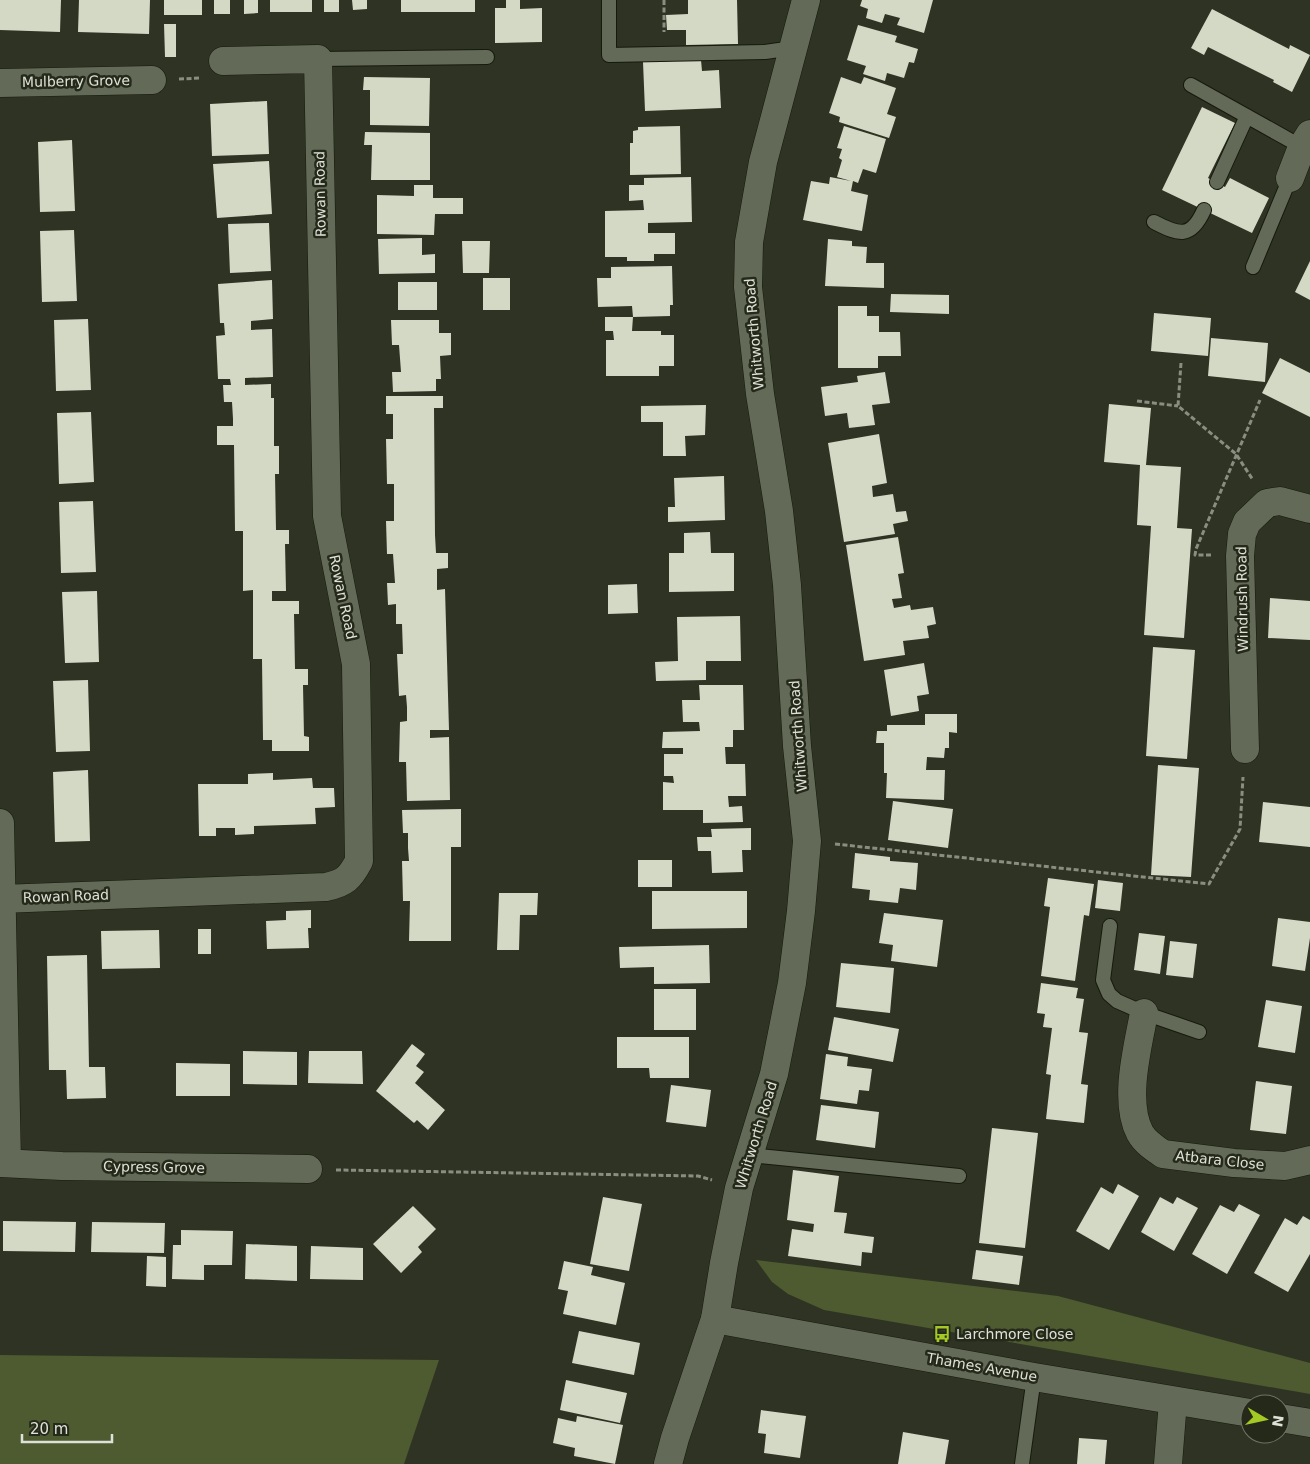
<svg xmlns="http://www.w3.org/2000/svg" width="1310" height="1464" viewBox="0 0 1310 1464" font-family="'DejaVu Sans',sans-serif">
  <rect width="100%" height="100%" fill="#2e3323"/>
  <path fill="#4e5a30" d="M756,1260L1058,1296L1310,1363V1394L824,1310L788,1294L772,1282Z
    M0,1355L439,1360L404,1464H0Z"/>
  <path fill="#d3d9c5" d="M0,0H61L60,32L0,30Z
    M79,0H150L149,34L78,32Z
    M164,0H202V15H164Z
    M214,0H230V14H214Z
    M244,0H258V13L244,14Z
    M270,0H312V12H270Z
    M324,0H339V12H324Z
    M352,0H367V9L353,10Z
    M401,0H475V12H401Z
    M506,0H520V9L542,8V42L495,43V8H506Z
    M688,0H737L738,44L686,45V30H667L666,15L688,14Z
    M862,0H933L924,33L897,25L900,18L885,14L882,23L866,18L868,9L860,6Z
    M1212,9L1289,49L1290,45L1310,55L1292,92L1273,82L1274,80L1208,47L1204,55L1191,48Z
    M164,24H176V57H165Z
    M858,25L897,36L895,42L918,49L914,63L909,62L904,78L887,73L885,81L863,74L866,66L847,60Z
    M701,60L702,71L719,70L721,108L645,111L643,62Z
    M364,77L430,78L429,126L370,125V90H363Z
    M841,77L861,84L864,77L896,88L887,114L896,117L889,138L839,122L840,117L829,113Z
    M267,101L269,154L212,156L210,104Z
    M1202,107L1235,123L1208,178L1225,187L1230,178L1269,198L1252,233L1162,190Z
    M680,126L681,174L630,175V143H633V131L638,130V127Z
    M844,126L886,139L876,173L863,169L858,183L853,181L851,191L868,195L862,231L803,220L811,181L829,184L830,177L851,181L837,177L842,160L839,158L842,149L837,148Z
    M365,132L430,133V180H371L372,145H364Z
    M72,140L75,211L40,212L38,142Z
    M269,161L272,214L217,218L213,164Z
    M691,177L692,222L648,223V233H675V254H654V261H627V257H605V211L644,210L643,200L629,201V185H644V178Z
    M414,185H433V198H463V214H435L434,235L377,234V195L414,196Z
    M269,223L271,271L230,273L228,224Z
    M74,230L77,301L42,302L40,231Z
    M422,238V255L435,254V273L379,274L378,239Z
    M828,239L852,241V246L867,247L866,263H884V288L825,286Z
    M462,241H490L489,273H463Z
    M1310,261V300L1295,292Z
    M672,266L673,305H670V316L633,317L632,306L598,307L597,278H611V267Z
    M483,278H510V310H483Z
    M272,280L273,319L251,321V330L272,329L273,377L245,378V385L271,384V398H274V446H279V474H275L276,530H289V544H285L286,591H272V601H299V614H294L295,669H308V685H303L304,736L309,737V751H272V740H263L262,659H253V590L243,591V531H235L234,445H217V426H233V419L232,402H224L223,385H231L230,379H218L216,336L225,335L224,323H220L218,284Z
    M398,282H437V310H398Z
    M891,294L949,295V314L890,312Z
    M838,306H867V316H879V332H900L901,356H878V368H838Z
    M1154,313L1211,318L1208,356L1151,351Z
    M605,317H633L632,331H661V335H674V366H659V376H606V340H614L613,331H605Z
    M88,319L91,390L56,391L54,320Z
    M391,320H439V333H451V355L440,356L441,379H436V391L393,392L392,372H401L399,345H392Z
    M1211,338L1268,343L1265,382L1208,376Z
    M1280,358L1310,373V417L1262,393Z
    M885,372L890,403L872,405L875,425L849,428L847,413L825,416L821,387L858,382L857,376Z
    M386,396H443V408H434L435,535L436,553H448V568L437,569V590L445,589L449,730H430V738L449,737L450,800L407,801L406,762H399L400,722L407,721V707L406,695L399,696L397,654H403L402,624H396V604L388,605L387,583H395L393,554H387L386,521H394V484H387L386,439H393V414H386Z
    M1109,404L1151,408L1146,465L1181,467L1177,528L1192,529L1184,638L1144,635L1151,526L1137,525L1140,465L1104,462Z
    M706,405L705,435L685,436L686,456H663V422H641V406Z
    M91,412L94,482L59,484L57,413Z
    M879,434L887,483L872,486L873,497L893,494L896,512L906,511L908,521L893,524L895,534L844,542L828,443Z
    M724,476L725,520L668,522V507H675L674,478Z
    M93,501L96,572L61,573L59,502Z
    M710,532L711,553H734V591L669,592V553H684V533Z
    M898,537L904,573L898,574L902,598L892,599L894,608L910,605L911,610L933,607L936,624L927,626L929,638L903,641L905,655L864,661L846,545Z
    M637,584L638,613L608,614V585Z
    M97,591L99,662L65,663L62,592Z
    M1270,598L1310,601V640L1268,638Z
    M740,616L741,661H706V680L656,681L655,662L678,661L677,617Z
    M1153,647L1195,650L1187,759L1146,756Z
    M924,663L929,694L917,696L919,711L891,716L884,670Z
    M88,680L90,751L56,752L53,681Z
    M699,685H743L744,730H733V747H725L726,764H745L746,796H728L729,807L742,806L743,822L703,823V810H663V782L674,783L673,776H664V754H683V748H662L663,732L700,731L699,722H683L682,700H700Z
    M925,714H957V733L949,732V748H945L944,758L927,757L926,770H945L944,800L886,798L887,773H884V743H876L877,731H887V725H925Z
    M1158,765L1199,768L1191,877L1151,875Z
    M88,770L90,841L55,842L53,772Z
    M273,773V780L312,778L313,788H334L335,807L315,808L316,824L254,826V834L235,835V828H216V836H199L198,784H248V774Z
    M893,801L953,809L948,848L888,840Z
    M1263,802L1310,807V847L1259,842Z
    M461,809V847H451V941H409L410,901H403L402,861H409L408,848V833H403L402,810Z
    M751,828V850H742L743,872L712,873L711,851H698L697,837H712L711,829Z
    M855,853L890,857V861L918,863L916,890L900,888L898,903L869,900L870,890L852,888Z
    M638,860H672V887H638Z
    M1048,878L1094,884L1089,916L1084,915L1075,981L1041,976L1050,907L1044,906Z
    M1098,880L1123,883L1120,911L1095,908Z
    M652,891H747V928L652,929Z
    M499,893H538L537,915H520L519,950H497Z
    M311,910V928H308L309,948L267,949L266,921L286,920V911Z
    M884,913L943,920L937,967L891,961L893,945L879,943Z
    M1278,918L1310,922V938L1305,971L1272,966Z
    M198,929H211V954H198Z
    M159,930L160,968L102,969L101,931Z
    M1139,933L1165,936L1160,974L1134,970Z
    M1170,941L1197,944L1193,978L1166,975Z
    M709,945L710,983L654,984V967L620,968L619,947Z
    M87,955L89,1067H105L106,1098L67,1099L66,1070H49L47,956Z
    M841,963L894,968L890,1013L836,1007Z
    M1041,983L1078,988L1076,998L1084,999L1079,1032L1088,1033L1081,1084L1088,1085L1084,1123L1046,1119L1051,1075L1046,1074L1052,1028L1043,1027L1045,1014L1037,1013Z
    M654,989H696V1030H654Z
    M1266,1000L1302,1006L1295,1053L1258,1047Z
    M834,1017L899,1029L893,1062L828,1050Z
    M617,1037H689V1078H650L649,1068H617Z
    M412,1044L425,1054L416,1066L424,1072L415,1083L445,1110L428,1130L417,1120L414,1123L376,1091Z
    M243,1051L297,1052V1085L243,1084Z
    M309,1051H362L363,1084L308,1083Z
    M826,1054L848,1057L847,1066L872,1069L869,1091L859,1090L857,1104L820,1099Z
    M176,1063L230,1064V1096H176Z
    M1256,1081L1292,1086L1286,1134L1250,1130Z
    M671,1085L711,1090L706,1127L666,1122Z
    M821,1105L879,1112L875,1148L816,1140Z
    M992,1128L1038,1133L1025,1248L979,1243Z
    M793,1170L839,1176L834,1212L847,1213L844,1233L874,1237L872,1253L862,1252L861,1266L788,1256L792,1229L813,1232L814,1224L787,1220Z
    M1118,1184L1139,1196L1109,1250L1076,1231L1101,1187L1113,1194Z
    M603,1197L642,1204L629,1271L590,1264Z
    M1160,1197L1173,1204L1177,1197L1198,1208L1174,1251L1141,1232Z
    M1239,1204L1260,1215L1227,1274L1192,1254L1220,1205L1234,1212Z
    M413,1206L436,1229L418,1247L422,1252L401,1273L373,1244Z
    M1303,1216L1310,1220V1254L1288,1292L1254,1273L1285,1218L1297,1225Z
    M3,1221L76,1222L75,1252L3,1251Z
    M92,1222L165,1223L164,1253L91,1252Z
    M181,1230L233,1231L232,1265H204V1280L172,1279L173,1245H181Z
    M246,1244L297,1246V1281L245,1279Z
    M311,1246L363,1248V1280L310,1279Z
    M976,1250L1023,1256L1019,1285L972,1279Z
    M147,1256L166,1257V1287L146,1286Z
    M564,1261L593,1267L591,1275L625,1283L616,1325L563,1314L568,1291L558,1289Z
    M579,1331L640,1343L634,1375L572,1363Z
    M566,1380L627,1393L620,1423L560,1410Z
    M761,1410L806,1416L800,1458L764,1453L766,1434L758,1433Z
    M577,1416L623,1425L615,1464L574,1456L575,1448L553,1443L558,1418L576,1422Z
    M903,1432L949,1440L945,1464H898Z
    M1079,1438L1107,1440L1105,1464H1077Z"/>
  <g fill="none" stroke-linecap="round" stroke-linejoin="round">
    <g stroke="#161a0c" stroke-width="16">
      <path id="service" d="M609,0V55L765,52L793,48
        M318,59L487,57
        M1191,85L1302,147
        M1217,182L1247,116
        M1154,222C1179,235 1191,239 1204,210
        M1253,267L1290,178
        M1110,926L1103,980L1109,994L1117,1001L1144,1013L1199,1032
        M750,1155L959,1176
        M1022,1464L1034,1377"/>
    </g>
    <g stroke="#161a0c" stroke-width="29">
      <path id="minor" d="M0,83L152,80
        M1290,178L1302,147L1310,134
        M1245,749L1240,556L1242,534L1247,522L1267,503L1280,501L1310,509
        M0,823L7,1163
        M1,899L326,887C345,883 350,878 359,861L356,664L327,516L318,59L223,61
        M1144,1013C1138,1046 1123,1101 1140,1133C1145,1142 1154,1148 1163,1154L1234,1163L1285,1166L1310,1160
        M0,1163L62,1166L308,1169
        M1168,1464L1173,1401"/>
    </g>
    <g stroke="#161a0c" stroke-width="29">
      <path id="tertiary" d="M715,1319L1034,1377L1250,1413
        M1280,1418L1310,1423"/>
    </g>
    <g stroke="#161a0c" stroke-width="29">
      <path id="secondary" d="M668,1464L675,1438L715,1319L724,1263L739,1188L774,1074L792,983L801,911L807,841L797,746L787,585L779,511L760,394L748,287L749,242L763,162L806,0"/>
    </g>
    <path stroke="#8a8e81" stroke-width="3" stroke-dasharray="5 2.5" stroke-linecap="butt" d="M664,0V32
      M179,79L200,78
      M1181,363L1178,406L1236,454L1253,480
      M1137,401L1178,406
      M1211,555H1195L1196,549L1260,400
      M835,844L1209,884L1240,829L1243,777
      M336,1170L698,1176L712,1180"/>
    <use href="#service" stroke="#646a58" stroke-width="14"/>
    <use href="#minor" stroke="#646a58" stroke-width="28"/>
    <use href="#tertiary" stroke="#646a58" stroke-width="28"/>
    <use href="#secondary" stroke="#646a58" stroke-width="28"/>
  </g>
  <defs>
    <g id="bus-bare" transform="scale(1.35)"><path d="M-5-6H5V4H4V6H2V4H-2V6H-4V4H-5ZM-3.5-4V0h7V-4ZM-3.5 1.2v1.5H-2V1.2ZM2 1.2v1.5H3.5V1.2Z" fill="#a4c824" stroke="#242919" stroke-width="2.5" paint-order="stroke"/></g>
  </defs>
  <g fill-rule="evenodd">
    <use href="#bus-bare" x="942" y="1334"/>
  </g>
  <g text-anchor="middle" stroke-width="5" stroke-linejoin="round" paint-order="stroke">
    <g font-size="14" fill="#dde1d7" stroke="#242919">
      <text transform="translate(76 81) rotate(-1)" y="5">Mulberry Grove</text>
      <text transform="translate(320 194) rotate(-91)" y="5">Rowan Road</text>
      <text transform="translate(754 334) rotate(-95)" y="5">Whitworth Road</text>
      <text transform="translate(343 597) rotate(78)" y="5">Rowan Road</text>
      <text transform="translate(1242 599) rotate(-91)" y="5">Windrush Road</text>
      <text transform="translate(798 736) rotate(-94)" y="5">Whitworth Road</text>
      <text transform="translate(66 896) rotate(-2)" y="5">Rowan Road</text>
      <text transform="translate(756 1135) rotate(-73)" y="5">Whitworth Road</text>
      <text transform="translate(1220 1160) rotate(6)" y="5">Atbara Close</text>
      <text transform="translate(154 1167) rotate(1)" y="5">Cypress Grove</text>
      <text transform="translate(982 1367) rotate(10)" y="5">Thames Avenue</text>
    </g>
    <g font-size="14" fill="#dde1d7" stroke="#242919" text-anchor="start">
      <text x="956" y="1339">Larchmore Close</text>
    </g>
  </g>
  <g transform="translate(1265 1419) rotate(99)"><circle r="24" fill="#242919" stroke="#6e7365"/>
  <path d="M0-4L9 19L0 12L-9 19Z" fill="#a4c824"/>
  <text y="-8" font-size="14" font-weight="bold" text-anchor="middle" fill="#dde1d7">N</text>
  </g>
  <path d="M22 1434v8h90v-8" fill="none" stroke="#dde1d7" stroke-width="2.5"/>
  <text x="30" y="1434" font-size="15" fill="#dde1d7" stroke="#242919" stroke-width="4" paint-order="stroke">20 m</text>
</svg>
